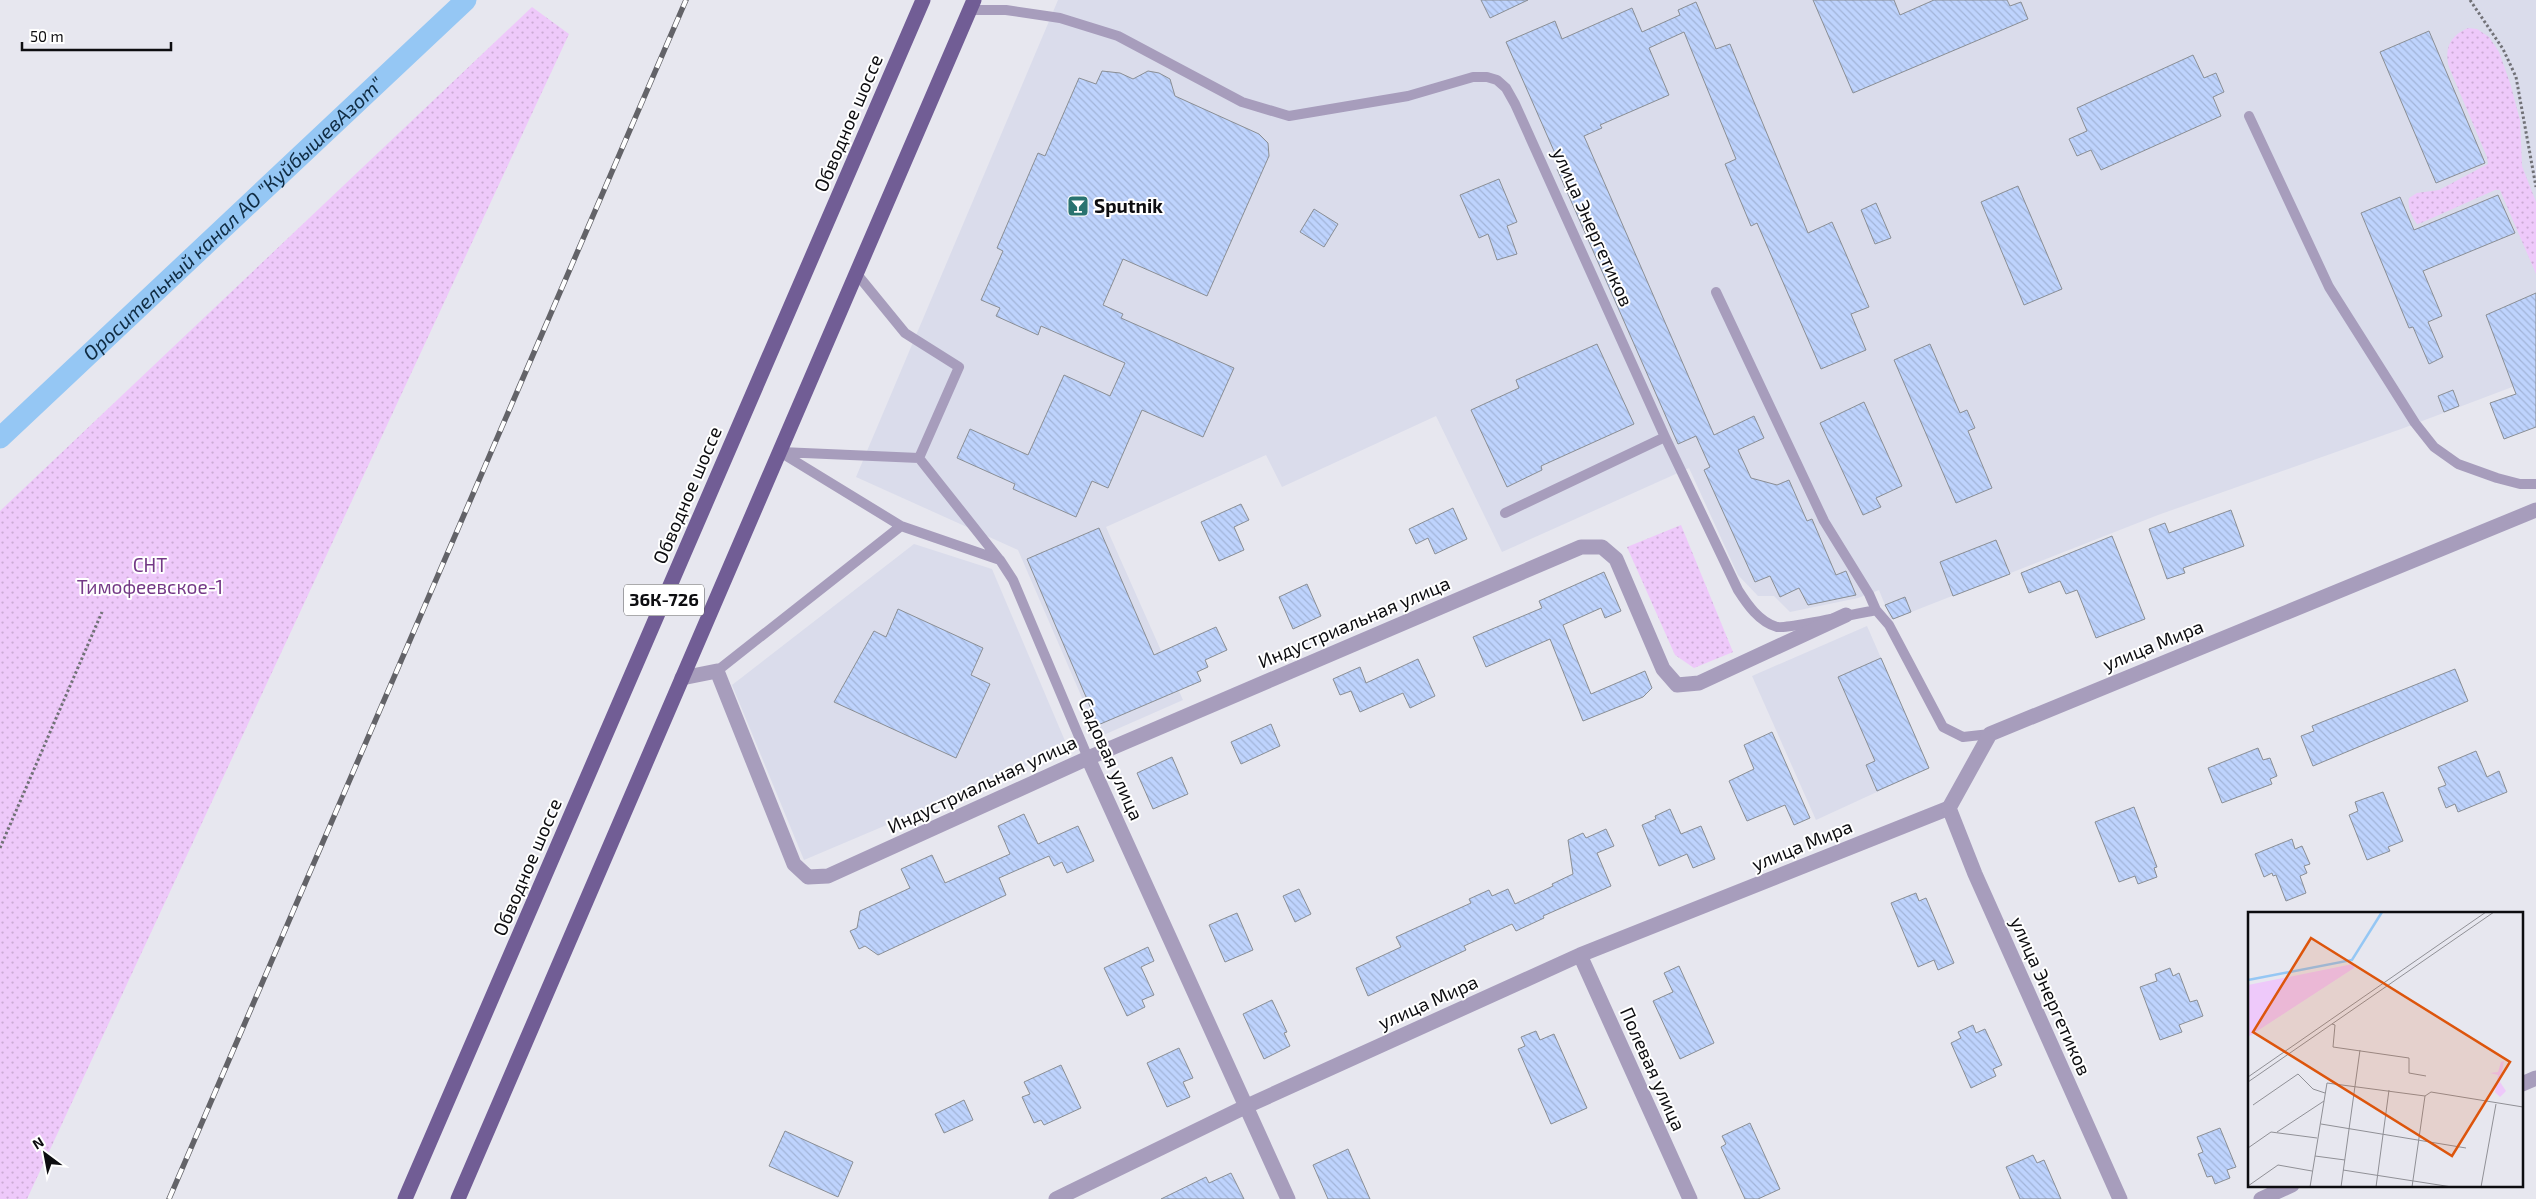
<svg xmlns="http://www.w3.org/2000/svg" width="2536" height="1199" viewBox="0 0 2536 1199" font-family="'Exo 2',sans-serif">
  <defs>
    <pattern id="grass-dots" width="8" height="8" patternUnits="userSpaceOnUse" patternTransform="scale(1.25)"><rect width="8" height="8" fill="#eec9fa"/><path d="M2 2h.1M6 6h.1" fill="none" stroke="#cbabd5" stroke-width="1.8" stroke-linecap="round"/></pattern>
    <pattern id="building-back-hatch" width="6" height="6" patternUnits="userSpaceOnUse" patternTransform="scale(1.25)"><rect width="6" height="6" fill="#bed3fd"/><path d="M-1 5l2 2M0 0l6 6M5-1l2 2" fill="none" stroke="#a2b4d8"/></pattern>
  </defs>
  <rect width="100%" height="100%" fill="#e7e7ef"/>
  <path fill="#dadceb" d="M1058,0H2536V378L2401,429L2158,515L1891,620L1879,590L1858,598L1790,612L1774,596H1758L1738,575L1689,468L1502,552L1436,416L1282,487L1266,455L1106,527L1183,700L1099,737L1018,550L856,477Z
    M914,544L992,569L1068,748L804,860L732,685Z
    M1867,626L1929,768L1816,820L1752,676Z"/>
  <path fill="url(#grass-dots)" d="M532,7L569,34L27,1199H0V511Z
    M2468,28L2477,29L2489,37L2499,52L2510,83L2520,120L2522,166L2536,202V274L2500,190H2495L2421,223L2417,224C2412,217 2407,207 2409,198L2417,193L2439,190L2488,164L2487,157L2449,67C2444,48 2450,36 2468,28Z
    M1681,525L1733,652L1694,668L1675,655L1627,547Z"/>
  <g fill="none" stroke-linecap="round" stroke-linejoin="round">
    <path stroke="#95c7f4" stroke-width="21" id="s1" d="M0,438L466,0"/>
  </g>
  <path fill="url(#building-back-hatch)" stroke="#8a8e94" d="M1481,0H1528L1490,18Z
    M1813,0H1894L1900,15L1934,0H2007L2010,6L2021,2L2028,19L1853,93Z
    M1696,2L1716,49L1730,44L1808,233L1832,222L1869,307L1851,314L1866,350L1821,369L1757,223L1751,226L1725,164L1736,159L1684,32L1649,48L1669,95L1600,125L1602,128L1584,136L1714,435L1754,416L1764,438L1738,450L1751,478L1777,485L1789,480L1807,521L1812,519L1836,575L1846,571L1856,595L1808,605L1799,588L1780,597L1770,576L1755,582L1704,470L1710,467L1696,436L1678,444L1557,169L1561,167L1506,42L1555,21L1562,39L1632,8L1642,32L1680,15L1678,10Z
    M2429,31L2485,163L2436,183L2380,52Z
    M2193,55L2204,78L2216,73L2224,92L2213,97L2221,116L2101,170L2091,150L2077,156L2069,139L2087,131L2077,108Z
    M1102,71L1120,73L1133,79L1148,71L1159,73L1170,79L1175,96L1259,134L1268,143L1269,156L1207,296L1123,259L1103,305L1123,314L1121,318L1234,368L1203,437L1142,410L1108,488L1092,481L1076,517L1013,489L1015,484L957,458L970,429L1028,455L1064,375L1110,396L1125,363L1041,326L1038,335L996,316L1000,308L981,300L1003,251L997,248L1038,153L1045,156L1079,78L1096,84Z
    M1499,179L1517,222L1507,226L1517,254L1497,260L1488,234L1479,238L1460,195Z
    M2018,186L2062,289L2024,305L1981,202Z
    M2498,195L2515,233L2423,271L2442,316L2428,322L2443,357L2429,364L2413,327L2409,328L2361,213L2400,197L2414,230Z
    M1876,203L1891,238L1875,244L1861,210Z
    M1314,209L1338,224L1324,247L1300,232Z
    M2536,293V427L2504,439L2490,403L2516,394L2486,315Z
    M1597,344L1634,424L1541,466L1542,470L1507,487L1471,410L1519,388L1516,380Z
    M1930,344L1960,413L1967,410L1975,428L1968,431L1992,488L1956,503L1894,360Z
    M2453,390L2459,406L2444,412L2438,396Z
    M1864,402L1902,486L1876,498L1881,507L1863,515L1820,423Z
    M1241,504L1249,520L1234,527L1244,550L1219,561L1201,522Z
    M1453,508L1467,539L1435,554L1428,538L1416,544L1409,529Z
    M2231,510L2244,546L2183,568L2185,573L2167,579L2149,529L2165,523L2169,533Z
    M1099,528L1154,655L1216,627L1227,650L1205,660L1208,667L1197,672L1201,681L1098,725L1027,559Z
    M2112,536L2145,619L2096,638L2077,590L2066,594L2060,581L2029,593L2021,573Z
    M1996,540L2010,574L1953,596L1940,562Z
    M1604,572L1621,611L1605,618L1601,608L1563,625L1591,694L1645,671L1652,688L1643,697L1583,721L1550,639L1486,667L1473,637L1542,608L1539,601Z
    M1307,584L1321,616L1293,629L1279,597Z
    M1905,597L1911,612L1893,619L1885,605Z
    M898,609L983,648L971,675L990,684L956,758L834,702L874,631L886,637Z
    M1881,658L1929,768L1877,791L1866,765L1875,761L1838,677Z
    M1418,659L1435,696L1410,708L1403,693L1360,712L1351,691L1340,695L1333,679L1360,667L1366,683Z
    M2455,669L2468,701L2313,766L2301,736L2314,731L2312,726Z
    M1271,724L1280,746L1241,764L1231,742Z
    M1772,732L1810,818L1794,825L1785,805L1747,821L1729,781L1754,769L1744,745Z
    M2258,748L2263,760L2270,758L2277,776L2270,779L2272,784L2222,803L2208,768Z
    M2476,751L2487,777L2499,771L2507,792L2458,812L2455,804L2446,808L2438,788L2446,785L2438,767Z
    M1172,757L1188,794L1153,809L1137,773Z
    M2383,792L2403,841L2388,847L2390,851L2367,860L2349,815L2358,811L2355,802Z
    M2134,807L2157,867L2154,868L2157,877L2138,884L2135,876L2119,882L2095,822Z
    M1670,809L1681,834L1701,826L1715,859L1693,868L1687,854L1659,866L1642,825L1656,819L1655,816Z
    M1024,814L1038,844L1078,826L1094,861L1067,873L1062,862L1054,866L1049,856L999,878L1006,895L878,955L865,946L859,949L850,931L857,928L860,911L910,888L901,869L932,855L945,883L1010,854L998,826Z
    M1606,829L1614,846L1597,853L1611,886L1543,916L1544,918L1516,931L1512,924L1464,946L1466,950L1368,996L1356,968L1401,947L1396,937L1471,903L1469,899L1489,890L1492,896L1508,889L1515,904L1553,886L1552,884L1573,874L1568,840L1583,833L1586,838Z
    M2292,839L2295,849L2302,846L2310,864L2304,866L2307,873L2300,876L2306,893L2286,901L2276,875L2273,876L2272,873L2264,877L2255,854Z
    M1299,889L1311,914L1295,922L1283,896Z
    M1916,893L1919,901L1926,898L1954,963L1938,970L1934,960L1918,967L1891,903Z
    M1237,913L1253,950L1225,962L1209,925Z
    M1148,947L1154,961L1141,967L1154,995L1142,1000L1145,1007L1127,1016L1104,968Z
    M1679,966L1714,1043L1680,1059L1653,1001L1673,992L1664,973Z
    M2170,968L2173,976L2179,973L2190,1002L2197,1000L2203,1016L2179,1025L2182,1032L2160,1040L2140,987L2157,981L2155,974Z
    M1272,1000L1287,1032L1284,1033L1290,1046L1264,1059L1243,1014Z
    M1973,1025L1976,1033L1985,1029L2002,1065L1993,1069L1996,1076L1971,1088L1951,1043L1961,1038L1958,1032Z
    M1536,1031L1540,1040L1554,1034L1587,1108L1551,1124L1518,1049L1525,1046L1521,1037Z
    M1179,1048L1193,1078L1183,1082L1190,1097L1167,1107L1147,1063Z
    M1061,1065L1081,1108L1044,1125L1041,1120L1034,1123L1022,1097L1030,1094L1024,1082Z
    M964,1100L973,1120L944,1133L935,1114Z
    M1750,1123L1780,1189L1758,1199H1745L1721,1147L1726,1144L1722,1136Z
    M2220,1128L2236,1167L2227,1170L2230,1178L2215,1184L2212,1176L2207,1177L2198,1154L2203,1152L2197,1137Z
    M785,1131L853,1162L838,1197L769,1166Z
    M1348,1149L1370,1199H1328L1313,1165Z
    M2033,1155L2037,1163L2044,1160L2061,1199H2020L2006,1167Z
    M1231,1173L1244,1199H1161L1206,1177L1209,1183Z"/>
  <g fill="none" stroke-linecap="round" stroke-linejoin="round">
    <path stroke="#717177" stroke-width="3" stroke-dasharray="2.5 2.5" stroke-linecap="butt" d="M2470,0L2503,49L2516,77L2536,187
      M0,848L102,612"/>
    <path stroke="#a79dbc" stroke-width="10" d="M969,10H1006L1060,18L1118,36L1242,102L1289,116L1408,96L1473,77H1487L1497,80L1506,88L1515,104L1665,437L1738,590C1747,604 1759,622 1777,627C1786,629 1861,613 1876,610L1889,625L1943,727L1963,737L1990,734
      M2249,116L2329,287L2415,423L2434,447L2458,464L2497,478L2520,484H2536
      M1716,292L1824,521L1869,594L1876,610
      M780,452L901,526L1000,560L1013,580L1088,758
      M781,452L919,458L959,367L905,333L856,273
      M919,458L999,559
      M1505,513L1665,437
      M717,671L901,526"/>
    <path stroke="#a79dbc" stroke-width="15" d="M682,678L717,671L794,864L808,877L828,876L1088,758L1581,547H1602L1616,559L1663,669L1677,685L1699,683L1846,615
      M1088,758L1288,1199
      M1580,955L1690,1199
      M2522,1084L2536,1078
      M1056,1199L1247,1106L1580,955L1949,808
      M2261,1199L2292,1185"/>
    <path stroke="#a79dbc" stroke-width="15" d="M2120,1199L1975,874L1949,808L1990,734L2536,510"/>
    <path stroke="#715d95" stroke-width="15" d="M405,1199L923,0
      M458,1199L974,0"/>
    <g stroke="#636368" stroke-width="5.5">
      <path id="rail" d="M169,1199L686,0"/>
    </g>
    <use href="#rail" stroke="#fff" stroke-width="4" stroke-dasharray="11" stroke-linecap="butt"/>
  </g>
  <defs>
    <g id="bar-square" transform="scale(1.125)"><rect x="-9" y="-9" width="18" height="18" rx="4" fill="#297370" stroke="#fff"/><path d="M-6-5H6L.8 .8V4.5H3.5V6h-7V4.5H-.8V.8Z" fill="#fff"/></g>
  </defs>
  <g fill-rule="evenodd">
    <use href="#bar-square" x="1078" y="206"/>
  </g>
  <g text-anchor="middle" stroke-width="4" stroke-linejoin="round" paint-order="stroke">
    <rect fill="#fff" stroke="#565658" stroke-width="1" x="624" y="584.5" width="80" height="31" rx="4"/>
    <g font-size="18" font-weight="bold" fill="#0d0d10">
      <text x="664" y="606">36К-726</text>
    </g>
    <g font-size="19" fill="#0d0d10" stroke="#fff">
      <text transform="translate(848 123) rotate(-67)" y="7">Обводное шоссе</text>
      <text transform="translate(1593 227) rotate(66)" y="7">улица Энергетиков</text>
      <text transform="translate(687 495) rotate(-67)" y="7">Обводное шоссе</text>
      <text transform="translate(1354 622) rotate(-23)" y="7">Индустриальная улица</text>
      <text transform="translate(2153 645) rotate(-22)" y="7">улица Мира</text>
      <text transform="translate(1111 759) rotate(66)" y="7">Садовая улица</text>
      <text transform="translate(982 784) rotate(-25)" y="7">Индустриальная улица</text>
      <text transform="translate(1802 845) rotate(-22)" y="7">улица Мира</text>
      <text transform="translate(527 867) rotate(-67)" y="7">Обводное шоссе</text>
      <text transform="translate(2051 996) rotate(66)" y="7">улица Энергетиков</text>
      <text transform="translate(1428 1002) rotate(-24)" y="7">улица Мира</text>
      <text transform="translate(1653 1069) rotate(66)" y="7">Полевая улица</text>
    </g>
    <g font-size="19" font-weight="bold" fill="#0d0d10" stroke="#fff" text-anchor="start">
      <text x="1094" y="213">Sputnik</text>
    </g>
    <g font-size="19" fill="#743986" stroke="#fff">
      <text x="150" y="572">СНТ<tspan x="150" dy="22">Тимофеевское-1</tspan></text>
    </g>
    <g font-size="20" font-style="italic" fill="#102c43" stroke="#fff">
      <text dy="7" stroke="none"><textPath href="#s1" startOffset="320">Оросительный канал АО "КуйбышевАзот"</textPath></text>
    </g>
  </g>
  <g transform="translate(2248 912)">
    <rect width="275" height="275" fill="#e7e7ef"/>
    <path d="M105,52L106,56L0,125V73ZM256,149L252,170L258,179L252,185L247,180L250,163L242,161L250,160L253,150Z" fill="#eec9fa"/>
    <path fill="none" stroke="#95c7f4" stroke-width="2.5" d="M0,68L104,48L134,0"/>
    <path fill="none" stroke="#909096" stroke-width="1" d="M84,112L87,113L85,135L161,146V161L178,164M0,165L238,0M0,170L246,0M5,193L50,162L65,177L77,181M73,212L218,236M29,220L76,189M0,236L23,220L69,226M67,244L97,248M95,258L204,275M0,274L30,253L64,259M62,275L79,171L177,184L183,180L275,195M93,275L112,138M128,275L141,178M164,275L177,184M233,275L248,192"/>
    <path fill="#dd550c" fill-opacity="0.15" stroke="#dd550c" stroke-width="2.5" d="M63,26L262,150L204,244L5,120Z"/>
    <rect width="275" height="275" fill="none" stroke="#0d0d10" stroke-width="2.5"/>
  </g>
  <g transform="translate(45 1154) rotate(328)" stroke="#ffffff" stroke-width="4" paint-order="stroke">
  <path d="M0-4L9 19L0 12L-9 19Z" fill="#0d0d10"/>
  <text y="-8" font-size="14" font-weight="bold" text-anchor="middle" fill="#0d0d10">N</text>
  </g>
  <path d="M22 42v8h149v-8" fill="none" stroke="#0d0d10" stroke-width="2.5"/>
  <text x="30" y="42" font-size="15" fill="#0d0d10" stroke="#ffffff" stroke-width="4" paint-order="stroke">50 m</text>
</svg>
